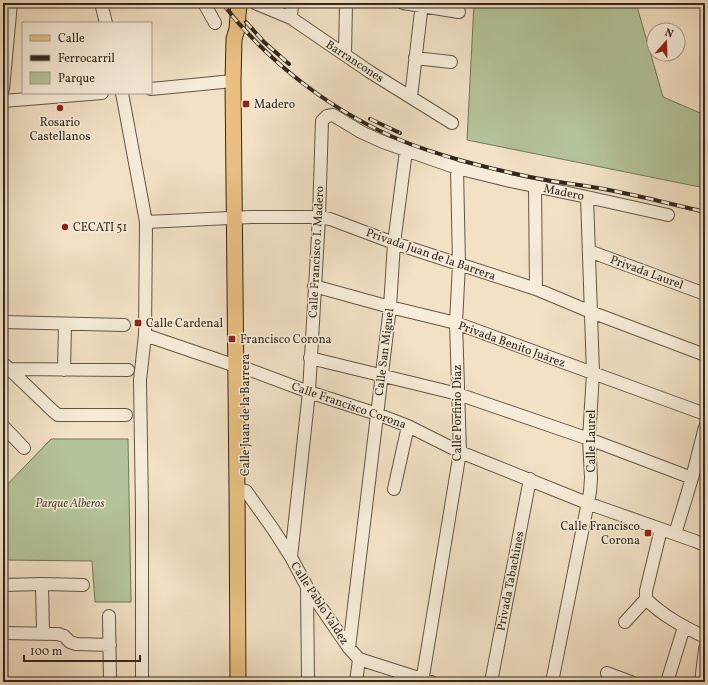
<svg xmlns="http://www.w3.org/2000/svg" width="708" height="685" viewBox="0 0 708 685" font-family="Vollkorn,serif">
  <rect width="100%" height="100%" fill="#f2e1c5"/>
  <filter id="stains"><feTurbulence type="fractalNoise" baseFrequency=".005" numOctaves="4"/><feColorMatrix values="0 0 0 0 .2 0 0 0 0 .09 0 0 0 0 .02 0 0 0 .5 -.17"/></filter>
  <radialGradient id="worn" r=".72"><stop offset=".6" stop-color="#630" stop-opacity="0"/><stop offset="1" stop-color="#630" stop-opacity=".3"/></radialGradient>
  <path fill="#b4c49a" stroke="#73765b" d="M474,3H636L663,97L705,115V188L467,140Z
    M51,439H128L131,602H95L92,561L3,560V489Z"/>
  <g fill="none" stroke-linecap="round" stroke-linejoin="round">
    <g stroke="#625646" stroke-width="14">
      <path id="minor" d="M101,3L106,23
        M204,3L215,23
        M255,3L291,18L370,72L452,123
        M403,3L459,12
        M291,18L292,3
        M345,55L346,3
        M415,58L451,62
        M3,89L11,3
        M151,89L233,81
        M122,93L146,222L145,335L140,380L142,509V682
        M411,97L422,3
        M3,101L102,93
        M535,186L536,289
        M146,222L251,217H319L330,219L394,243L536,289L591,312L705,355
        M589,251L705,294
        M314,286L390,307L456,323L705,414
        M3,322L124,325
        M145,335L236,366L245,368L309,392L377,414L408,426L460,452L587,503L695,541L705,545
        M310,358L458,394L589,439L692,478
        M3,363L53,411L58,415H126
        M9,369L128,370
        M64,370L65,324
        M3,426L24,448
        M394,489L408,426
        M237,490L246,491L273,529L291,557L307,587L349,648L359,659L431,682
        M675,534L692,478L705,427
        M291,557L309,392L319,217L322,121L327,116L333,115L361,132L383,142L457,168L510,181L587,197L668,215
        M42,584L43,633
        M3,585L42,584L83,585
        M307,587L308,682
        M646,599C663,616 684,627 705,637
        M109,616L110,682
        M625,622L646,599V591L661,529
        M3,633L58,634L64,636L70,642L76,644L110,645
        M349,648L390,307L394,243L406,151
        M607,673L631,682
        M356,682L359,659
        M422,682L460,452L456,323L459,264L457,168
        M491,682L530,479
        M552,682L590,492L591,478L589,439L593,373L587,197
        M667,682L684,627
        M701,682L705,649"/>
    </g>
    <g stroke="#32271c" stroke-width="17">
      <path id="major" d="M238,682L237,490L233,81L234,39L237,29L239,3"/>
    </g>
    <use href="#minor" stroke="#f7ecd9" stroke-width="12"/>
    <use href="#major" stroke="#e9c082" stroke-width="15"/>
    <g stroke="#32271c" stroke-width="4">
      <path id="rail" d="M222,3C269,64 334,113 405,142C446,158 488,168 530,177C558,183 586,185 614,191C644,197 675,205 705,212
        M246,22L264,42L289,64
        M370,119L400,133"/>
    </g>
    <use href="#rail" stroke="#f7ecd9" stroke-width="2.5" stroke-dasharray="8" stroke-linecap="butt"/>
  </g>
  <g fill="#8f2418" stroke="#f7ecd9" stroke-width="1.5">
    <rect x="242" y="100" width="8" height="8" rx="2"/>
    <circle cx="60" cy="108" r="4"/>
    <circle cx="65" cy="227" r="4"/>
    <rect x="134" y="319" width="8" height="8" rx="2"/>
    <rect x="228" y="335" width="8" height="8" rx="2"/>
    <rect x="644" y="529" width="8" height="8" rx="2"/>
  </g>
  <g text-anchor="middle" stroke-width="3" stroke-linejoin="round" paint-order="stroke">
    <g font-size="12" fill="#32271c" stroke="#f7ecd9">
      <text transform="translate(355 61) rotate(33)" y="4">Barrancones</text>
      <text transform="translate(564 192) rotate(12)" y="4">Madero</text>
      <text transform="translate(316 252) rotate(-87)" y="4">Calle Francisco I. Madero</text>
      <text transform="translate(431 254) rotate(19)" y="4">Privada Juan de la Barrera</text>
      <text transform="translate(647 272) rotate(20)" y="4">Privada Laurel</text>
      <text transform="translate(512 344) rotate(20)" y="4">Privada Benito Juárez</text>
      <text transform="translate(384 352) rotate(-83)" y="4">Calle San Miguel</text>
      <text transform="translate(349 405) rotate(19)" y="4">Calle Francisco Corona</text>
      <text transform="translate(457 413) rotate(-90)" y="4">Calle Porfirio Díaz</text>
      <text transform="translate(245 415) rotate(-90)" y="4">Calle Juan de la Barrera</text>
      <text transform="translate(591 441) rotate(-90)" y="4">Calle Laurel</text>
      <text transform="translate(510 581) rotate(-79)" y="4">Privada Tabachines</text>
      <text transform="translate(320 603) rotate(57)" y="4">Calle Pablo Valdez</text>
    </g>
    <g font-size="12" fill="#32271c" stroke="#f7ecd9" text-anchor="start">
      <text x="254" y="108">Madero</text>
      <text x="60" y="126" text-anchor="middle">Rosario<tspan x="60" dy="14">Castellanos</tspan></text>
      <text x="73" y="231">CECATI 51</text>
      <text x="146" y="327">Calle Cardenal</text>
      <text x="240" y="343">Francisco Corona</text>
      <text x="640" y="530" text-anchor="end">Calle Francisco<tspan x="640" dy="14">Corona</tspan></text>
    </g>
    <g font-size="12" font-style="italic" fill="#524e3c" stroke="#f7ecd9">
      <text x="70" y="507">Parque Alberos</text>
    </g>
  </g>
  <rect width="708" height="685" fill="none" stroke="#f2e1c5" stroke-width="16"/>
  <rect x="4" y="4" width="700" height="677" fill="none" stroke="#32271c" stroke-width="2"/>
  <rect x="8" y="8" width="692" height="669" fill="none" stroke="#32271c"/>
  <rect x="22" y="22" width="130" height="72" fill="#f7ecd9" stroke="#a89d8d"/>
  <rect x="30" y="35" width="20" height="6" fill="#e9c082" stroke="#a89d8d"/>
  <text x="58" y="42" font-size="12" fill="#32271c">Calle</text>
  <rect x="30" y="55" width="20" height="6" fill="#32271c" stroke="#a89d8d"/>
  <text x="58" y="62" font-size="12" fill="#32271c">Ferrocarril</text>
  <rect x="30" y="72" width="20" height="12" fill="#b4c49a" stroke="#a89d8d"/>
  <text x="58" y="82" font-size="12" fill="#32271c">Parque</text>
  <g transform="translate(666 42) rotate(20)"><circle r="19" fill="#f7ecd9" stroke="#a89d8d"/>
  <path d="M0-3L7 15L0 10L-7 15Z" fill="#8f2418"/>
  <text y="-6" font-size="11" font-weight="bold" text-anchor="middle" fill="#32271c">N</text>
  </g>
  <path d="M24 655v6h116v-6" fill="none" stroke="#32271c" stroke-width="2"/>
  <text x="30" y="655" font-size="12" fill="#32271c" stroke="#f7ecd9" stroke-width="3" paint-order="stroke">100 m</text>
  <rect width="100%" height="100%" filter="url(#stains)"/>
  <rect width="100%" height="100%" fill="url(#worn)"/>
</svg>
